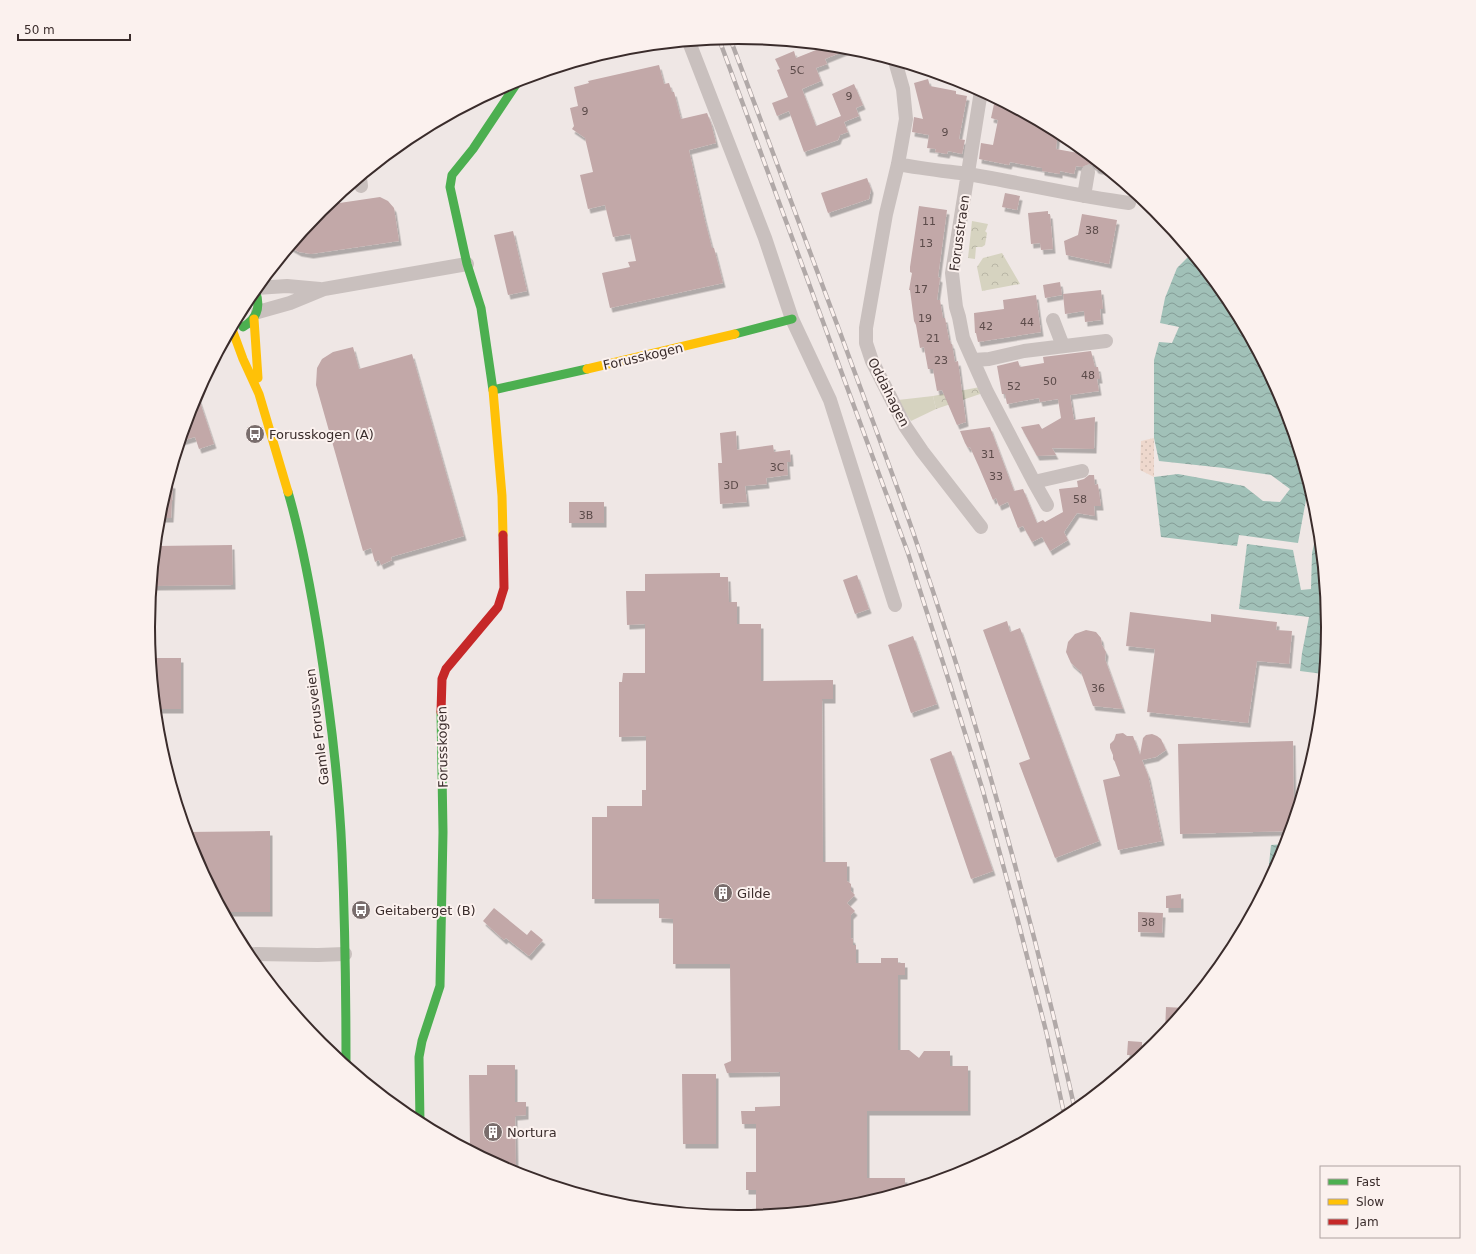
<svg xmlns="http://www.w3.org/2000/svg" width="1476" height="1254" viewBox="0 0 1476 1254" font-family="'DejaVu Sans',sans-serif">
  <defs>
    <pattern id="forest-crowns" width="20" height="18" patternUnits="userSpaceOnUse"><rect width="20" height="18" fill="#d6d3c0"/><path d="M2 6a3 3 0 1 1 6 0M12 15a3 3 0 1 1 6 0" fill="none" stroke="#b8b5a5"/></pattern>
    <pattern id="sand-dots" width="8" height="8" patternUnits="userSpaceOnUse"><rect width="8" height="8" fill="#eed8cd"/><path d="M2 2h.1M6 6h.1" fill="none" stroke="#cdbab0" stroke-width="1.8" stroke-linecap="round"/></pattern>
    <pattern id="water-waves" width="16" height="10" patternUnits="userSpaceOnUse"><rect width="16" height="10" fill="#a1c1b8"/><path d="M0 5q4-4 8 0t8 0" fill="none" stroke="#849d96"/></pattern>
    <filter id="shadow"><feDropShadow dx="2.5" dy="4.5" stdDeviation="0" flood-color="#0004"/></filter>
  </defs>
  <rect width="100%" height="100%" fill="#efe7e5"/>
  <path fill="#d6d3c0" d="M933,396L936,409L911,421L898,400Z"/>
  <path fill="url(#forest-crowns)" d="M972,221L988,224L986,230L985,231L987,233L985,245L982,247H976L975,259L968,258Z
    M1002,253L1020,284L982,291L977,267L983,258Z
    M980,387L983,393L936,409L933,396Z"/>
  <path fill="url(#sand-dots)" d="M1154,438V477L1140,470L1141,441Z"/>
  <path fill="url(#water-waves)" d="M1191,254L1229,299L1283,401L1312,497L1306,500L1298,543L1239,535L1237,546L1161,537L1154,477L1178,474L1244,486L1263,501L1280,502L1290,489L1271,475L1224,468L1159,461L1154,438V360L1159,342L1172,343L1179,327L1160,323L1165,298L1177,268Z
    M1318,526L1328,627L1323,674L1300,671L1302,653L1309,617L1239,609L1247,544L1293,550L1301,590L1311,589L1312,553Z
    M1286,844L1283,853L1267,883L1271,845Z"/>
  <path fill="#c2a8a8" filter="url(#shadow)" d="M826,46L852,48L825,59L827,64L816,68L821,81L802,89L816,126L841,116L832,94L854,84L863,105L856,108L859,116L844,122L848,132L840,135L838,140L804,152L789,111L777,116L772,103L788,97L777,70L780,69L775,59L794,51L796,58Z
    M659,65L664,84L669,83L672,92H674L681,119L707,113L711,123L716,143L689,150L704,217L712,248H714L723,283L610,308L602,273L630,267L628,262L636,261L630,234L613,237L605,205L588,209L580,175L593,172L585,138L572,129L574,126L570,108L578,106L574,87L589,83L588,81Z
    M928,79L930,86L956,91V94L967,96L959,139L965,140L962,154L948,151L947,154L935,152L936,149L927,148L929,135L912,132L914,117L923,119L914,83Z
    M1003,103L1058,132L1056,149L1089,155L1109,172L1096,169L1094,166L1089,164L1082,167L1076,166L1074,174L1060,171V174L1042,171V168L1010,162L1009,165L979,159L981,143L993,145L998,120L991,118L994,104L1003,106Z
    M867,178L871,189L869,199L828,213L821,193Z
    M1005,193L1020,196L1017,210L1002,207Z
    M380,197L388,201L394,208L399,241L311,254L299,252L290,247L321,210L326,205Z
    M919,206L947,210L938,277L940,278L937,300H940L943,318H945L949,340H950L951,344H952L955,362L958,361L966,422L957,425L942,390L937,391L933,369H928L924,347L920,348L916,325L914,321L910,290H909L912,273L910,272V267Z
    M1048,211V214H1050L1053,249L1041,250L1040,243L1031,244L1028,213Z
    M1082,214L1117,220L1109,264L1066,255L1064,241L1078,235Z
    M513,231L527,291L508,295L494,235Z
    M1060,282L1062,295L1045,298L1043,285Z
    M1101,290L1103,309H1100L1101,320L1085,322L1084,311L1065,314L1063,294Z
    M1036,295L1041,332L978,342L976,333H975L974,313L1004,309L1003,300Z
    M353,347L359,369L412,354L464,536L391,557L392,560L381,565L379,560L375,562L371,548L363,551L316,385L317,368L322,359L333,352Z
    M1091,351L1095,367H1098L1100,379H1097L1099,391L1070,395L1074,420L1095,417L1094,449L1052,448L1056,455L1037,456L1021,427L1039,424L1042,429L1061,418L1058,399L1040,402L1039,398L1007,404L1005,394H1002L997,366L1018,361L1020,367L1044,363L1043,357Z
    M197,393L214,444L199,449L195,437L181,441L193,401Z
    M990,427L1014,491L1023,489L1037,523L1043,520L1045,522L1063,512L1059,489L1078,487L1077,481L1084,479L1089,475H1094L1095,485L1098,484L1101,506H1094L1095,516L1077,513L1064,532L1068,540L1050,551L1042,537L1032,542L1023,526L1018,528L1008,502L999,506L996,498L993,500L979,467L970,447L968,448L965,443L960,431Z
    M736,431L737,450L773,445L774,452L790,450L791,462H787L788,475L766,478L767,484L745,486L747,502L720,504L718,463H722L720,433Z
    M168,483L173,484L171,518H159Z
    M569,502H604V523H569Z
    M232,545L233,585L152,586L156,546Z
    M720,573V577H728L729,602H737V624H761V681L833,680V699H822L823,862H847V881L851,884V891L855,895L847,903L855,911L851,915V938L853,939V945H856V963H881V958H898V963H905V975H898V1050H909L919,1058L924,1051H950V1066H968V1111H867V1178H905V1190L853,1206L756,1214V1190H746V1172H756V1124H742L741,1111H755V1107L780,1106V1072L727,1073L724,1064L731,1061L730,964H673V919L659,918V899H592V817H607V806H642V790H646V736L619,737V682H622L623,673H645V624L627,625L626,591H645V574Z
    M857,575L869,609L855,614L843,580Z
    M1130,612L1211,622V614L1277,622L1276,630L1292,631L1289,664L1257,661L1248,723L1147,712L1155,649L1126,646Z
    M1007,621L1010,632L1020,628L1099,841L1055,858L1019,763L1030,759L983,630Z
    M1086,630L1096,632L1101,638L1102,645L1106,652L1105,659L1123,709L1093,706L1081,672L1071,663L1066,652L1068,642L1075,634Z
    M913,636L937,704L911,713L888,645Z
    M151,658H181V709H156Z
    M1123,733L1127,736H1133L1140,755L1143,738L1146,735L1152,734L1157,736L1161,739L1166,750L1156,757L1142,760L1148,775L1162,841L1118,850L1103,780L1120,776L1115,762L1113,759V755L1110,748V744L1114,740L1116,734Z
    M1293,741L1294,815L1290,831L1180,834L1178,744Z
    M951,751L993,871L971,879L930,759Z
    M270,831V912H225L193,853L186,832Z
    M1181,894V908H1166V896Z
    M494,908L527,935L531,930L543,940L529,956L506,938L504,940L483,921Z
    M1138,912L1163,913L1162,933L1138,932Z
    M1166,1007L1185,1008L1165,1033Z
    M1128,1041L1142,1042V1055H1127Z
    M487,1065H515V1102H526V1115L515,1116L516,1170H508L470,1149L469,1075H487Z
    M682,1074H716V1144H683Z"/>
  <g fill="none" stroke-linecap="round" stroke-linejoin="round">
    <path stroke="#c9c0be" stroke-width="14" d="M689,42L765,238L792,319L830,400L895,605
      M895,61L903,89L906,119L898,164L886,214L866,328V343L872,361L905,426L922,451L981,527
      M981,91L952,273L956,307L959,317L963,338L987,392L1034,482L1047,505
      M898,164C922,169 945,171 968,174C1022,183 1075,196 1129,203
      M360,178L361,186
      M1084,196L1088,172
      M256,288L287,286L320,289
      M258,312L290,303L324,289L467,264
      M1053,320L1063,346
      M973,360L989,359L1024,351L1106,341
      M1034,482L1082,471
      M247,954L318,955L345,954"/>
    <path stroke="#4caf50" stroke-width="9" d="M519,80L473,149L452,175L450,187L467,264L481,308L493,390L587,369
      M243,327C258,318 261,306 255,290
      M735,334L792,319
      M288,492C302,540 311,590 319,640C330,710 339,782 342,853C345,924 346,994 346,1065
      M420,1123L419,1057L422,1041L440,986L443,832L441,712"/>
    <path stroke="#ffc107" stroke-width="9" d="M254,319L258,378
      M232,329L243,359L259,394L288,492
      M587,369L735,334
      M493,390L502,496L503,535"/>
    <path stroke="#c62828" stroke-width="9" d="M441,712L442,679L446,669L498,607L504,588L503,535"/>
    <g stroke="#b1a9a8" stroke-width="4.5">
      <path id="rail" d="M730,38C767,137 804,236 841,335C865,401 890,466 913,532C978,721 1032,915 1075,1110
        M719,39L908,553L946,672L983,791L1016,913L1047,1035L1065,1118"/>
    </g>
    <use href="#rail" stroke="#fbf1ee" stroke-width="3" stroke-dasharray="9" stroke-linecap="butt"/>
  </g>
  <defs>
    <g id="bus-disc" transform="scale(1)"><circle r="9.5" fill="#796d6c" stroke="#fbf1ee"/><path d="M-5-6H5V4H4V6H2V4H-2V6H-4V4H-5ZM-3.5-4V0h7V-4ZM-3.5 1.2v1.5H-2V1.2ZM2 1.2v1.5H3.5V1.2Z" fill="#fff"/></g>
    <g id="building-disc" transform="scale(1)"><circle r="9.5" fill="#796d6c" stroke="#fbf1ee"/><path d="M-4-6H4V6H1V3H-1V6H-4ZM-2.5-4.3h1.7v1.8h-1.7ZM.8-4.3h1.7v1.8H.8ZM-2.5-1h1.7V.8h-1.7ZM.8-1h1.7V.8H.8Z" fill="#fff"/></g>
  </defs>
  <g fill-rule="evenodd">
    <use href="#bus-disc" x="255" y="434"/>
    <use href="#building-disc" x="723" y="893"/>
    <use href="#bus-disc" x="361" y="910"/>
    <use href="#building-disc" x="493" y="1132"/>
  </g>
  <g text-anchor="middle" stroke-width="4" stroke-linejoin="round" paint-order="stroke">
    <g font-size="11" fill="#5c4b4a">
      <text x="797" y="74">5C</text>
      <text x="849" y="100">9</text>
      <text x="585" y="115">9</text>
      <text x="945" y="136">9</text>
      <text x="929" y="225">11</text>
      <text x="1092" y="234">38</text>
      <text x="926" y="247">13</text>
      <text x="921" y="293">17</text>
      <text x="925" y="322">19</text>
      <text x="1027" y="326">44</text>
      <text x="986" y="330">42</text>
      <text x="933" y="342">21</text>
      <text x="941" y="364">23</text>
      <text x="1088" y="379">48</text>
      <text x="1050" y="385">50</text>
      <text x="1014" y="390">52</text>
      <text x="988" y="458">31</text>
      <text x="777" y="471">3C</text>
      <text x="996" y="480">33</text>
      <text x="731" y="489">3D</text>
      <text x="1080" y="503">58</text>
      <text x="586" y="519">3B</text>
      <text x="1098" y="692">36</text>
      <text x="1148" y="926">38</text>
    </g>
    <g font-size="13" fill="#3a2c2b" stroke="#fbf1ee">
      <text transform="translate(959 233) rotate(-82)" y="5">Forusstraen</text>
      <text transform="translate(643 356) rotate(-13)" y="5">Forusskogen</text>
      <text transform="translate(889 392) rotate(63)" y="5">Oddahagen</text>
      <text transform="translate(317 727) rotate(-97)" y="5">Gamle Forusveien</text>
      <text transform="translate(442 747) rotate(-91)" y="5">Forusskogen</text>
    </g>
    <g font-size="13" fill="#3a2c2b" stroke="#fbf1ee" text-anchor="start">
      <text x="269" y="439">Forusskogen (A)</text>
      <text x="737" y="898">Gilde</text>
      <text x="375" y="915">Geitaberget (B)</text>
      <text x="507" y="1137">Nortura</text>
    </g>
  </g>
  <path d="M0 0H1476V1254H0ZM155 627a583 583 0 1 1 1166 0a583 583 0 1 1-1166 0Z" fill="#fbf1ee" fill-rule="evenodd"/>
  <path fill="none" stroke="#3a2c2b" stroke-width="2" d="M155 627a583 583 0 1 1 1166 0a583 583 0 1 1-1166 0Z"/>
  <rect x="1320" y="1166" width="140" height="72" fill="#fbf1ee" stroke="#aea2a0"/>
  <rect x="1328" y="1179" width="20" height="6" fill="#4caf50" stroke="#aea2a0"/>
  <text x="1356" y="1186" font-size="12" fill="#3a2c2b">Fast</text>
  <rect x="1328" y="1199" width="20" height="6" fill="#ffc107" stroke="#aea2a0"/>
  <text x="1356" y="1206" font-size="12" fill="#3a2c2b">Slow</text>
  <rect x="1328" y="1219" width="20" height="6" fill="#c62828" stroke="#aea2a0"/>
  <text x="1356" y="1226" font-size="12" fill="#3a2c2b">Jam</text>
  <path d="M18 34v6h112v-6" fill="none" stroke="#3a2c2b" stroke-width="2"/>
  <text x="24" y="34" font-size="12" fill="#3a2c2b" stroke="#fbf1ee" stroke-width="3" paint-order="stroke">50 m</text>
</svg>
